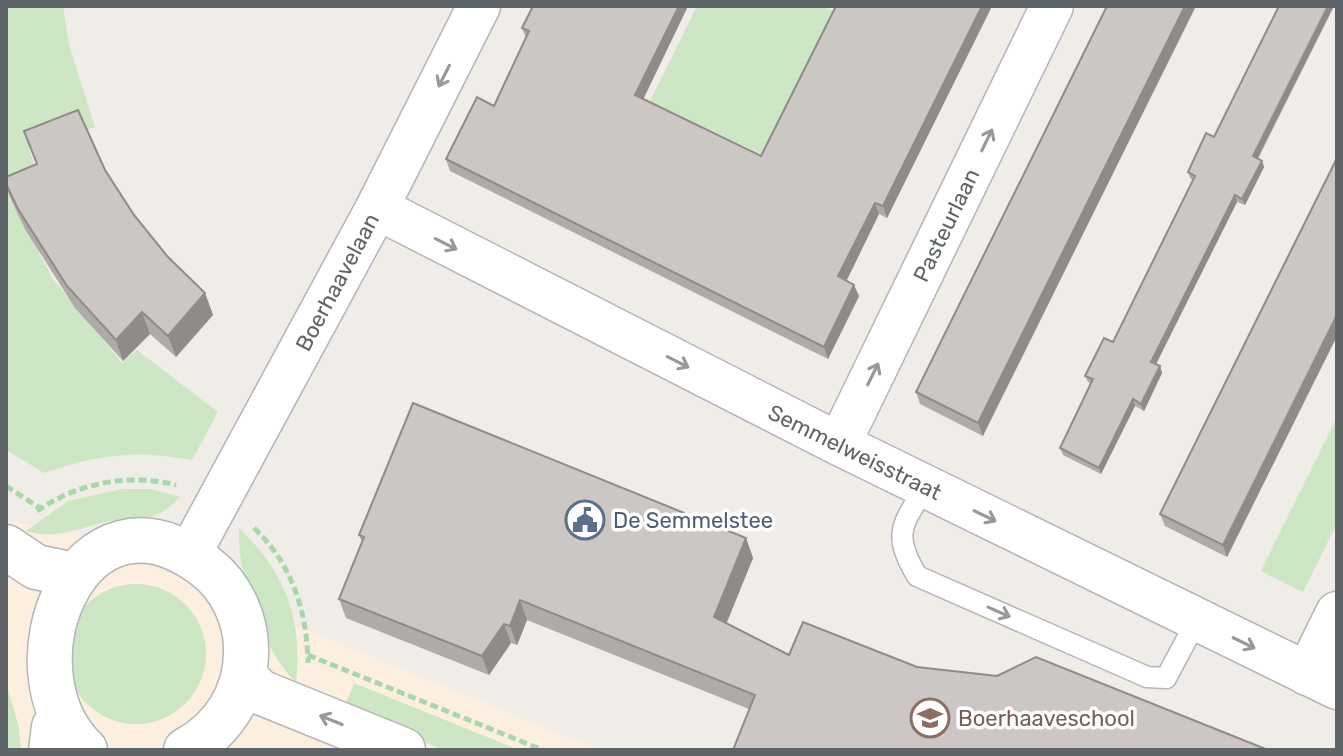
<svg xmlns="http://www.w3.org/2000/svg" width="1343" height="756" viewBox="0 0 1343 756" font-family="Rubik,sans-serif">
  <rect width="100%" height="100%" fill="#f0ece7"/>
  <path fill="#fdefdf" d="M6,520L68,532L599,750H6Z"/>
  <path fill="#cde7c5" d="M6,6H63L69,45L95,127L29,149L41,183L9,198L53,279L122,363L137,350L218,412L192,460C134,450 99,454 44,473L6,450Z
    M697,6H822L833,11L763,155L650,101Z
    M1337,417V523L1303,592L1261,571Z
    M122,489H151L180,497C153,526 139,515 105,522C75,529 57,540 26,531L68,501Z
    M239,528C285,572 303,619 296,682C263,652 236,572 239,528Z
    M66 654a70 70 0 1 1 140 0a70 70 0 1 1-140 0Z
    M6,683L19,727L21,750H6Z
    M354,683L519,750H443L344,709Z"/>
  <g fill="none" stroke-linecap="round" stroke-linejoin="round">
    <g stroke="#b2b6b9" stroke-width="23">
      <path id="service" d="M925,487C902,526 892,533 917,576L1147,677L1166,678L1197,620"/>
    </g>
    <g stroke="#b2b6b9" stroke-width="45">
      <path id="minor" d="M377,208L839,444L1337,688
        M839,444L1052,6
        M189,555L377,208L479,6
        M1307,674L1337,613"/>
    </g>
    <g stroke="#b2b6b9" stroke-width="47">
      <path id="tertiary" d="M51,750L54,727"/>
    </g>
    <g stroke="#b1b6b9" stroke-width="47">
      <path id="secondary" d="M6,547L36,567L60,572
        M244,676L260,692L403,750
        M85,750C0,668 80,469 206,567C231,586 247,620 246,652C246,694 223,730 186,750"/>
    </g>
    <path stroke="#a8d8a9" stroke-width="5" stroke-dasharray="8 4" stroke-linecap="butt" d="M6,486L40,508
      M37,511C77,483 129,473 176,485
      M254,528C292,564 307,611 308,663
      M308,655L543,750"/>
    <use href="#service" stroke="#fff" stroke-width="20"/>
    <use href="#minor" stroke="#fff" stroke-width="42"/>
    <use href="#tertiary" stroke="#fff" stroke-width="44"/>
    <use href="#secondary" stroke="#fff" stroke-width="44"/>
  </g>
  <path fill="#afaba9" d="M688,6L643,99L761,156L836,6H992L887,218L879,214L846,281L859,296L828,359L450,171L446,159L494,106L526,38L522,28Z
    M1107,6L983,436L920,404L916,392Z
    M1279,6H1334L1258,159L1262,161L1264,167L1245,205L1237,202L1156,364L1160,366L1162,373L1144,411L1135,406L1101,474L1063,455L1060,448L1091,384L1088,382L1085,376L1113,342L1193,180L1190,178L1188,172L1214,137Z
    M24,131L105,170L134,215L167,256L205,293L213,315L176,357L150,334L123,361L75,308L26,231L11,200L6,186V177L37,164Z
    M1337,158V336L1227,557L1165,526L1160,514Z
    M359,535L746,538L753,558L726,623L789,655L917,667L1268,750L749,709L527,620L517,645L511,643L489,675L346,618L339,599L362,542Z"/>
  <path fill="#8f8b89" d="M679,6H688L640,106L635,95Z
    M982,6H992L887,218L883,206Z
    M1185,6H1196L983,436L978,423Z
    M1328,6H1334L1255,163L1253,156Z
    M1262,161L1264,167L1245,205L1242,199Z
    M1235,195L1237,202L1154,368L1151,362Z
    M875,203L879,214L843,288L838,276Z
    M854,285L859,296L828,359L824,347Z
    M205,293L213,315L176,357L168,336Z
    M142,312L150,334L123,361L116,340Z
    M1337,315V336L1227,557L1223,545Z
    M1160,366L1162,373L1144,411L1141,404Z
    M1133,399L1135,406L1101,474L1099,468Z
    M746,538L753,558L721,637L714,617Z
    M520,600L527,620L517,645L510,626Z
    M504,624L511,643L489,675L482,656Z"/>
  <path fill="#ccc7c4" stroke="#8f8b89" stroke-width="2" d="M533,6H679L635,95L761,156L836,6H982L883,206L875,203L838,276L854,285L824,347L446,159L477,97L494,106L529,31L522,28Z
    M1107,6H1185L978,423L916,392Z
    M1279,6H1328L1253,156L1262,161L1242,199L1235,195L1151,362L1160,366L1141,404L1133,399L1099,468L1060,448L1093,379L1085,376L1104,338L1113,342L1195,176L1188,172L1206,133L1214,137Z
    M78,110L105,170L134,215L167,256L205,293L168,336L142,312L116,340L67,286L18,209L6,184V177L37,164L24,131Z
    M1337,158V315L1223,545L1160,514Z
    M413,403L746,538L714,617L789,655L803,622L917,667L997,676L1036,657L1268,750H733L755,695L520,600L510,626L504,624L482,656L339,599L364,537L359,535Z"/>
  <defs><path id="oneway-shaft" d="M-6 0H5M1.5-3L5.5 0L1.5 3" fill="none" stroke-width="1.6" stroke-linecap="round" stroke-linejoin="round" transform="scale(2)"/></defs>
  <g stroke="#969a9c">
    <use href="#oneway-shaft" transform="translate(444 76) rotate(117)"/>
    <use href="#oneway-shaft" transform="translate(987 140) rotate(-64)"/>
    <use href="#oneway-shaft" transform="translate(446 244) rotate(27)"/>
    <use href="#oneway-shaft" transform="translate(678 362) rotate(27)"/>
    <use href="#oneway-shaft" transform="translate(873 374) rotate(-64)"/>
    <use href="#oneway-shaft" transform="translate(985 516) rotate(26)"/>
    <use href="#oneway-shaft" transform="translate(999 612) rotate(24)"/>
    <use href="#oneway-shaft" transform="translate(1244 643) rotate(26)"/>
    <use href="#oneway-shaft" transform="translate(331 720) rotate(-158)"/>
  </g>
  <defs>
    <g id="civic-ring" transform="scale(2)"><circle r="9.5" fill="#fff" stroke="#5c6f8a" stroke-width="1.5"/><path d="M-.6-6.5H3V-4.5H.6V-3L4-1V1h2V6H-6V1h2V-1L-.6-3ZM-1.2 2.5V6h2.4V2.5Z" fill="#5c6f8a"/></g>
    <g id="school-ring" transform="scale(2)"><circle r="9.5" fill="#fff" stroke="#8d6e63" stroke-width="1.5"/><path d="M0-5L7-2L0 1L-7-2ZM-4 1L0 2.5L4 1V4Q0 6-4 4Z" fill="#8d6e63"/></g>
  </defs>
  <g fill-rule="evenodd">
    <use href="#civic-ring" x="585" y="520"/>
    <use href="#school-ring" x="930" y="718"/>
  </g>
  <g text-anchor="middle" stroke-width="7" stroke-linejoin="round" paint-order="stroke">
    <g font-size="22" fill="#5e6467" stroke="#fff">
      <text transform="translate(946 225) rotate(-64)" y="8">Pasteurlaan</text>
      <text transform="translate(337 282) rotate(-62)" y="8">Boerhaavelaan</text>
      <text transform="translate(855 452) rotate(26)" y="8">Semmelweisstraat</text>
    </g>
    <g font-size="22" fill="#4e5e75" stroke="#fff" text-anchor="start">
      <text x="613" y="528">De Semmelstee</text>
    </g>
    <g font-size="22" fill="#785e54" stroke="#fff" text-anchor="start">
      <text x="958" y="726">Boerhaaveschool</text>
    </g>
  </g>
  <rect width="1343" height="756" fill="none" stroke="#5e6467" stroke-width="16"/>
</svg>
